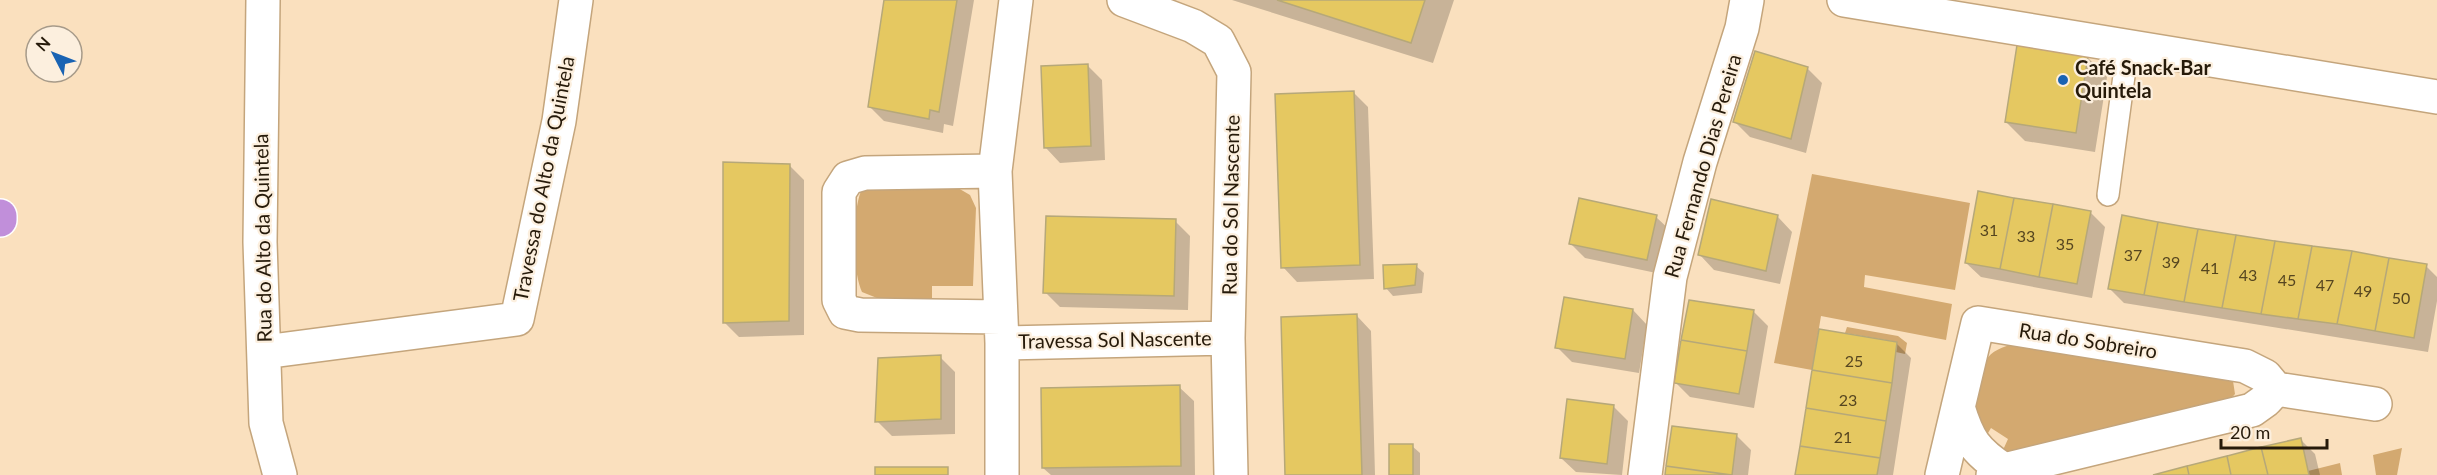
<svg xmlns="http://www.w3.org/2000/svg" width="2437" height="475" viewBox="0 0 2437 475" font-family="Lato,sans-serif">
  <rect width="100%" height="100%" fill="#fae0be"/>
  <path fill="#d3a970" d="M1812,174L1970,203L1955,290L1865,275L1864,287L1952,304L1946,340L1821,316L1812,370L1774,363Z
    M875,187L958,188L970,195L976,208L973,286H932V299L877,298L862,292C852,270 852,214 861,191Z
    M1847,327L1898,336L1907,343L1905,354L1896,352L1897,342L1845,333Z
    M2024,342L2225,374L2233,381L2235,394L2226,404L2013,456L2003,450L2008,439L1991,428L1985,438C1973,420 1974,416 1977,394C1980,359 1988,348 2024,342Z
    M2402,448L2397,475H2376L2373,455Z
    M2340,463L2342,475H2309L2308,471Z"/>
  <path fill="#0003" d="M886,0H974L953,126L944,124L943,133L884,121L869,106Z
    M1232,0H1454L1433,63Z
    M2088,58L2107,77L2095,152L2025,141L2006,122Z
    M1087,65L1102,80L1105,160L1060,163L1046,148Z
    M1807,68L1822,83L1806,153L1750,137L1735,122Z
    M1353,92L1368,107L1374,279L1297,282L1283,267Z
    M789,165L804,180V335L739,337L724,322Z
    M2090,212L2105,227L2092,298L1981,277L1966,263Z
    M1656,217L1671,231L1661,274L1585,258L1570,243Z
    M1778,217L1792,232L1780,284L1714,270L1700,255Z
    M1175,221L1190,236L1188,310L1060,307L1045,292Z
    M1416,266L1424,273L1422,293L1393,296L1386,288Z
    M2426,266L2437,277V301L2428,352L2124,303L2109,288Z
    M1633,310L1647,325L1639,373L1572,362L1557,347Z
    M1753,311L1768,326L1754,408L1690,397L1675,382Z
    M1357,316L1371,331L1375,475H1287Z
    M1896,343L1911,358L1893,475H1796Z
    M940,357L955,372V434L892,436L877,421Z
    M1179,387L1194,401L1195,475H1051L1043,468Z
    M1613,406L1628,421L1622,475L1576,472L1561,458Z
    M1673,428L1736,435L1751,450L1748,475H1667Z
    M2301,440L2315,454L2320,475H2158Z
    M1412,446L1420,453V475H1391Z"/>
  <path fill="#e5c861" stroke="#b6a879" stroke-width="1.5" d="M884,0H957L939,112L930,110L929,119L868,107Z
    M1277,0H1425L1411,43Z
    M2017,45L2088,56L2076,133L2005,122Z
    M1755,51L1808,67L1791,139L1733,122Z
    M1088,64L1091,146L1044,148L1041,66Z
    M1354,91L1360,265L1281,268L1275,94Z
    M723,162L790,164L789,321L723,323Z
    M1978,191L2014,198L2000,269L1965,263Z
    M1579,198L1657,215L1647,260L1569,244Z
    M2014,198L2053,204L2039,277L2000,269Z
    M1711,199L1778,215L1766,271L1698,255Z
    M2053,204L2091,211L2077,284L2039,277Z
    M2122,215L2158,222L2144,295L2108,289Z
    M1046,216L1176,219L1174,296L1043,293Z
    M2158,222L2198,229L2184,302L2144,295Z
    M2198,229L2236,235L2222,308L2184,302Z
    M2236,235L2275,241L2261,314L2222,308Z
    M2275,241L2312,246L2298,319L2261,314Z
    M2312,246L2352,251L2337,324L2298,319Z
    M2352,251L2389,258L2375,331L2337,324Z
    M2389,258L2427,264L2414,338L2375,331Z
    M1417,264L1415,285L1384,289L1383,265Z
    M1564,297L1633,309L1625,359L1555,348Z
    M1689,300L1754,310L1747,351L1681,340Z
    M1357,314L1362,475H1285L1281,317Z
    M1819,329L1897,342L1892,383L1812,370Z
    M1681,340L1747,351L1739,394L1674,383Z
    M941,355V419L875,422L878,358Z
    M1812,370L1892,383L1886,421L1806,408Z
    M1180,385L1181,466L1042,468L1041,388Z
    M1567,399L1614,405L1607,464L1560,458Z
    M1806,408L1886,421L1880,458L1800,446Z
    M1672,426L1737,434L1732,475L1666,466Z
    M2301,438L2309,475H2268L2261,447Z
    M1389,444H1413V475H1389Z
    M1800,446L1880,458L1877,475H1795Z
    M2261,447L2268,475H2231L2227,456Z
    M2227,456L2231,475H2189L2187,466Z
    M1666,466L1730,475H1665Z
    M2187,466L2189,475H2153Z
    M875,467H948V475H875Z"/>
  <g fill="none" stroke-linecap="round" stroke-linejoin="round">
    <g stroke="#c4a57c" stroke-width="24">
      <path id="lane" d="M2108,195L2128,46"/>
    </g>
    <g stroke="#c4a57c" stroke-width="36">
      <path id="street" d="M263,0L260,242L266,423L280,475
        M1124,0L1193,26L1218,41L1234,72L1228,338L1231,475
        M1844,0L2437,97
        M995,171L865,173L848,178L839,192V300L845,312L860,315L1001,317
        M1002,343L1228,338
        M264,352L517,319L559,121L576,0
        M1958,407C1968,440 1975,451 2004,470
        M1002,475V343L995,171L1016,0
        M1645,475L1670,277L1700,162L1742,28L1747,0
        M1942,475L1978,323L2245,366L2265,376L2276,389L2375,404
        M1993,475L2004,470L2252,410L2266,400L2276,389"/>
    </g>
    <g stroke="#fff" stroke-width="36">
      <path id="highway" d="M0,216V220"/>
    </g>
    <use href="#lane" stroke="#fff" stroke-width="21"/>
    <use href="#street" stroke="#fff" stroke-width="33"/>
    <use href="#highway" stroke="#c18fda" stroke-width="33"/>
  </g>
  <circle fill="#1963b3" stroke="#fcefde" stroke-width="2" cx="2063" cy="80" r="6"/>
  <g text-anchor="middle" stroke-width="4.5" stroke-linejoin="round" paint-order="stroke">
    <g font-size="16" fill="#564620">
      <text x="1989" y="236">31</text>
      <text x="2026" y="242">33</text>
      <text x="2065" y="250">35</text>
      <text x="2133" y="261">37</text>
      <text x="2171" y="268">39</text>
      <text x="2210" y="274">41</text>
      <text x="2248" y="281">43</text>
      <text x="2287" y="286">45</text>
      <text x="2325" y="291">47</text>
      <text x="2363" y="297">49</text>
      <text x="2401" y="304">50</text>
      <text x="1854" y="367">25</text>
      <text x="1848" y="406">23</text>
      <text x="1843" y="443">21</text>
    </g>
    <g font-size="20" font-weight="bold" fill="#261a0a" stroke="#fcefde" text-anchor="start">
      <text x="2075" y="75">Café Snack-Bar<tspan x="2075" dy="23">Quintela</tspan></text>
    </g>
    <g font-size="20" fill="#261a0a" stroke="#fcefde">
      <text transform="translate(1703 166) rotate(-74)" y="7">Rua Fernando Dias Pereira</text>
      <text transform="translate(544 179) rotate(-79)" y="7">Travessa do Alto da Quintela</text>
      <text transform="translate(1231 205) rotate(-89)" y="7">Rua do Sol Nascente</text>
      <text transform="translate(263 238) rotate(-91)" y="7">Rua do Alto da Quintela</text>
      <text transform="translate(1115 340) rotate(-1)" y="7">Travessa Sol Nascente</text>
      <text transform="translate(2088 341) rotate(9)" y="7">Rua do Sobreiro</text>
    </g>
  </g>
  <g transform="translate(54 54) rotate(312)"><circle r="28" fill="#fcefde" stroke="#a69a89" stroke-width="1.5"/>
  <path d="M0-4.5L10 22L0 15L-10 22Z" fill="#1963b3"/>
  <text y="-9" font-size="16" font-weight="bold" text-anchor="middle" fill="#261a0a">N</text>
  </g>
  <path d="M2221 439v9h106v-9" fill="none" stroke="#261a0a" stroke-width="3"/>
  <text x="2230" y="439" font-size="18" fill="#261a0a" stroke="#fcefde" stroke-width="4.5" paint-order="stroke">20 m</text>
</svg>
